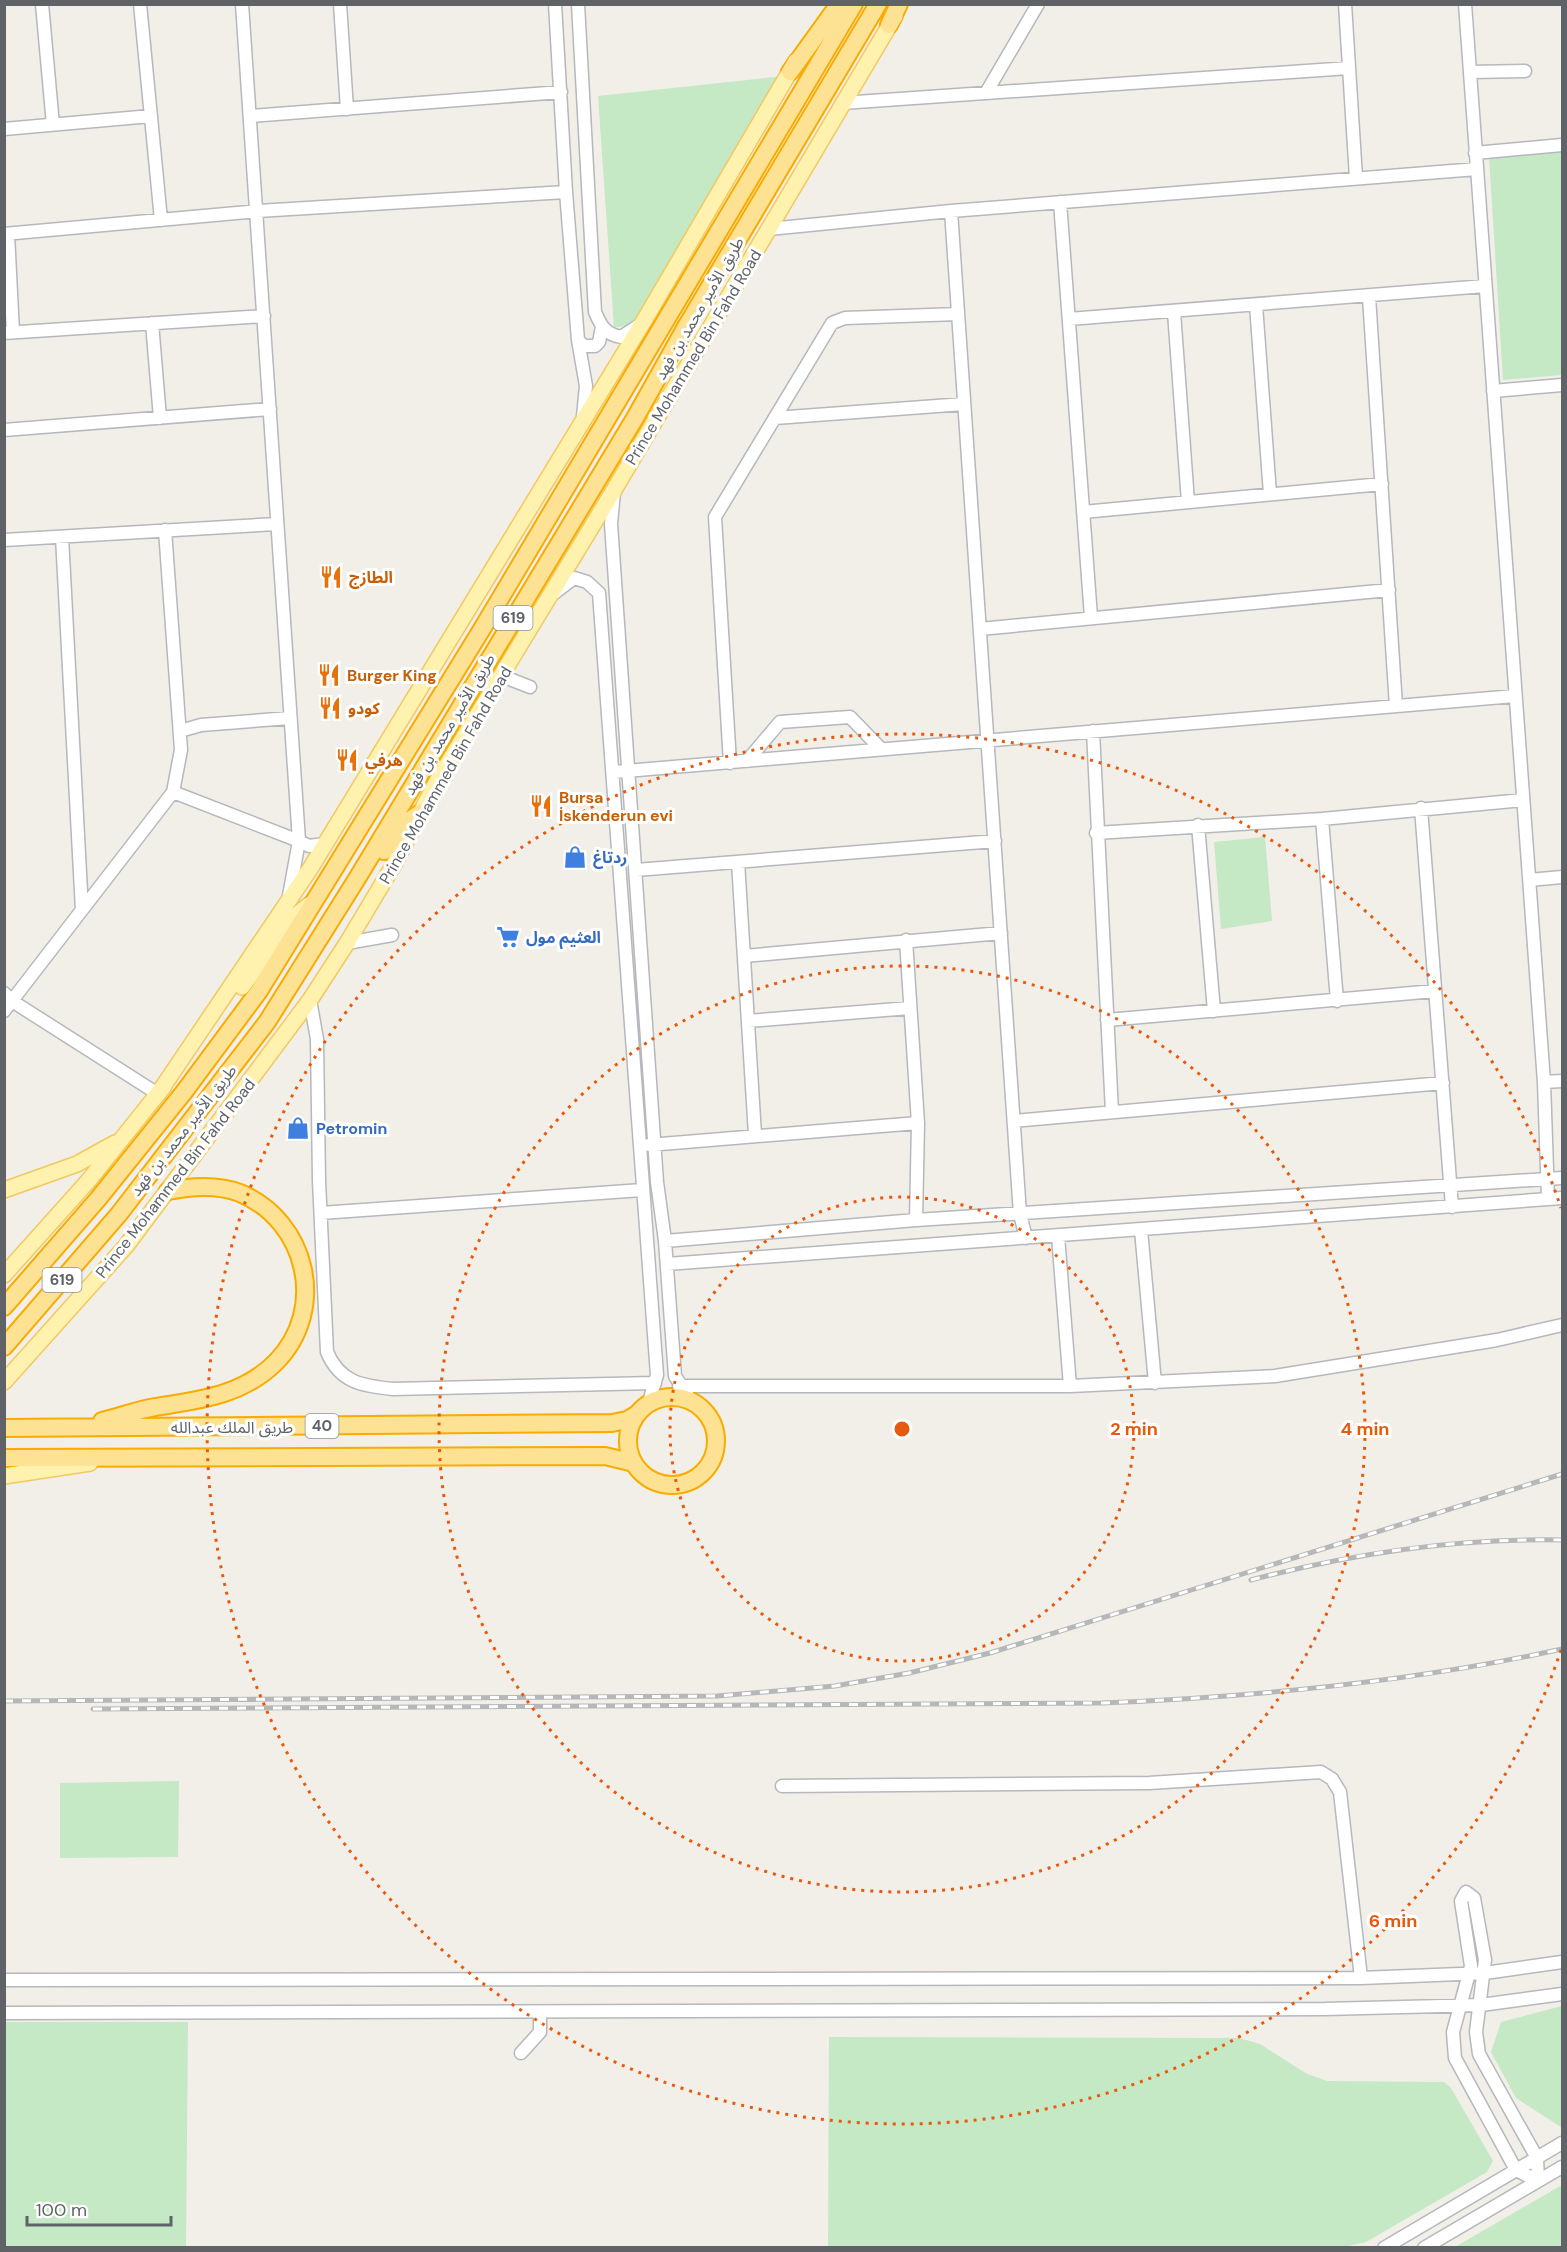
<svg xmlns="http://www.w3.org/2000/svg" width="1567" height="2252" viewBox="0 0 1567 2252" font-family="'DM Sans','Noto Sans Arabic',sans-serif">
  <rect width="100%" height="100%" fill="#f1efe8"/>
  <path fill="#c5e8c5" d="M784,76L632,326L614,327L598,96Z
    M1562,149V375L1503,380L1489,156Z
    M1265,837L1272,921L1221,929L1214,842Z
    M179,1781L178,1857L60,1858V1783Z
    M1562,2006V2126L1561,2127L1516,2098L1491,2052L1501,2022Z
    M5,2022H188L186,2247H5Z
    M829,2037L1239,2038L1260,2044L1307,2074L1327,2081L1444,2082L1451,2088L1493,2161L1487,2172L1366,2242L1343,2247H828Z
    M1562,2185V2247H1455Z"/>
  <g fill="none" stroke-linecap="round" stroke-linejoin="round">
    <g stroke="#b5b8bc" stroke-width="15">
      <path id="minor" d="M42,4L53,125
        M140,4L161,220
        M340,4L347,109
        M555,4L566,192L578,340L586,386L583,416
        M578,4L595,312C601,326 605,334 621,337L638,326
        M1345,4L1356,178
        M1465,4L1544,1082L1548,1199
        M1470,72L1525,71
        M986,93L1038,4
        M842,103L1349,68
        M251,116L561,92
        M4,129L151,116
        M1475,153L1562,145
        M1060,202L1091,617
        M951,211L1020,1214L1026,1238
        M769,229L951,211L1477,169
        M4,234L258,211L566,192
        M8,234L13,332
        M1369,297L1396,706
        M1256,305L1270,494
        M1174,312L1188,502
        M1069,319L1485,286
        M152,323L160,418
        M4,333L264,316
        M578,340L584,346H595L599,342L602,327
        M1493,391L1562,385
        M775,418L964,404
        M4,430L270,409
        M614,492L611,524L657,1182L665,1241L675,1376L691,1401
        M1083,512L1382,484
        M62,537L82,910
        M4,540L276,524
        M553,594L574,578L587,582L599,593L657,1375L649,1402
        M980,629L1389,590
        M502,676L530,687
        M180,731L201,725L290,718
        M1093,731L1112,1112
        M747,761L780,722L850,717L881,749
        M730,763L715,517L832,323L845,318L958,314
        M614,772L1515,696
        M173,792L299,841L242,4
        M1421,808L1452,1207
        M1322,819L1337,1001
        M1198,825L1214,1011
        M1096,833L1322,819L1523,800
        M738,862L755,1135
        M636,870L995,841
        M1529,880L1562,877
        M288,901L299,841L309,846L325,844
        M906,940L918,1123L916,1220
        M347,943L392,935
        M744,956L1001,933
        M4,993L12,1001L158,1094
        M310,1000L317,1039L319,1181L327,1352C340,1383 363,1386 393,1389L655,1383
        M4,1011L173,792L181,750L165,530
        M1107,1020L1435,991
        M748,1021L910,1008
        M1544,1082L1562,1081
        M1014,1121L1443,1083
        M649,1145L918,1123
        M321,1213L642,1190
        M1141,1230L1155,1383
        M1058,1236L1070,1386
        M665,1241L916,1220L1562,1178
        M667,1264L1562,1198
        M679,1386H1070L1275,1376L1497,1340L1562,1325
        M782,1786L1149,1783L1321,1772L1332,1779L1340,1792L1361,1978
        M1466,1892L1474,1898L1485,1960L1476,2032L1479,2054L1537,2158L1538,2181L1516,2170L1455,2058L1453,2032L1471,1966L1461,1901Z
        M4,1980L1361,1978L1485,1973L1562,1962
        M4,2013L1325,2009L1481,2005L1562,1994
        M521,2053L540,2032V2012
        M1384,2248L1562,2143
        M1424,2248L1562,2167"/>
    </g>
    <g stroke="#f2c960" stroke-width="18">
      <path id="major" d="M242,987L295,916L310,904
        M158,1094L310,869L645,319L796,61
        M4,1190L77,1164L115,1143
        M4,1275L89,1180L164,1086
        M4,1382L126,1246L310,1000L347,943L393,866L436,783L614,490L895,16
        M4,1476L90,1463"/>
    </g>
    <g stroke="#f9ab00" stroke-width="20">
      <path id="highway" d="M889,25L899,4
        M790,72L839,4
        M384,851L404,824L422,812
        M4,1307L98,1199L184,1092L259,991L482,629L854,4
        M4,1347L119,1214L267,1022L358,877L635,418L687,325L878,4
        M628 1441a44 44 0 1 1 88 0a44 44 0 1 1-88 0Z
        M102,1421C119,1417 137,1410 155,1407C199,1400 242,1396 276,1362C328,1309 307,1221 240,1193C217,1184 192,1186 168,1191
        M4,1428L612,1423L627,1420L637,1414
        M4,1458L605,1456L634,1463"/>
    </g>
    <use href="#minor" stroke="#fff" stroke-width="12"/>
    <use href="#major" stroke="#fff2af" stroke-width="15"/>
    <use href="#highway" stroke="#fde293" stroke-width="16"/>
    <g stroke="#b6b7b8" stroke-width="5">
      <path id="rail" d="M1251,1580C1354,1553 1456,1538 1562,1540
        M4,1701L717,1696L835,1686L909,1673L990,1653L1562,1474
        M93,1709L1101,1703C1254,1697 1412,1682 1562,1649"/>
    </g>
    <use href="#rail" stroke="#fff" stroke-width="3" stroke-dasharray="9" stroke-linecap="butt"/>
  </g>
  <g fill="none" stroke="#e8590c" stroke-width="3" stroke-dasharray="3 6">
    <circle cx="902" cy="1429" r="232"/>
    <circle cx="902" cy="1429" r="463"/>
    <path d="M1561 1650A695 695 0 1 1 1561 1208"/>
  </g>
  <defs>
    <g id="restaurant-bare" transform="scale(1.8)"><path d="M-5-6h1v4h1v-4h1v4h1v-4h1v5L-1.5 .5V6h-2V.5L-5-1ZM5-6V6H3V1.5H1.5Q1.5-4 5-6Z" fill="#e8710a" stroke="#fff" stroke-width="2.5" paint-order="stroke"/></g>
    <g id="shop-bare" transform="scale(1.8)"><path d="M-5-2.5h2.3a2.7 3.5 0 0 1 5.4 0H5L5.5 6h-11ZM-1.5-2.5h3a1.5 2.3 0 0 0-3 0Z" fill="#3f7fe0" stroke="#fff" stroke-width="2.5" paint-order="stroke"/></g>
    <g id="supermarket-bare" transform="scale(1.8)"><path d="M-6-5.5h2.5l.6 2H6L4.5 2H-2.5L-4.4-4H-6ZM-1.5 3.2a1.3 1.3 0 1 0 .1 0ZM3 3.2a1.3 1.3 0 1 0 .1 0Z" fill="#3f7fe0" stroke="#fff" stroke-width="2.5" paint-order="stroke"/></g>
  </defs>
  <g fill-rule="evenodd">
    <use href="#restaurant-bare" x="331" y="577"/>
    <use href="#restaurant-bare" x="329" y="675"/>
    <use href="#restaurant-bare" x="330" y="708"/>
    <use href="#restaurant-bare" x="347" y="760"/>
    <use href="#restaurant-bare" x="541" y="806"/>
    <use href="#shop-bare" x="575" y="857"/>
    <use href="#supermarket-bare" x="508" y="937"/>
    <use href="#shop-bare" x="298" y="1128"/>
  </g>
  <g text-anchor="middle" stroke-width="6" stroke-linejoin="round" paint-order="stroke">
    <g fill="#fff" stroke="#8f9295" stroke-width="1.5">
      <rect x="493.5" y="606" width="39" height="24" rx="4.5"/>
      <rect x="42.5" y="1268" width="39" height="24" rx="4.5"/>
      <rect x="305.5" y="1414" width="33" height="24" rx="4.5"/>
    </g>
    <g font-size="15" font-weight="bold" fill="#5f6368">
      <text x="513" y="623">619</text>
      <text x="62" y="1285">619</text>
      <text x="322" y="1431">40</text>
    </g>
    <g font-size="16" fill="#5f6368" stroke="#fff">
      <text transform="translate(699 308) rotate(-60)" y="6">طريق الأمير محمد بن فهد</text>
      <text transform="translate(693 357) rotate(-59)" y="6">Prince Mohammed Bin Fahd Road</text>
      <text transform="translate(449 724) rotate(-59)" y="6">طريق الأمير محمد بن فهد</text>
      <text transform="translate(445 775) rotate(-60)" y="6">Prince Mohammed Bin Fahd Road</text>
      <text transform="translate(183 1130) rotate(-52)" y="6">طريق الأمير محمد بن فهد</text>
      <text transform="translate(175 1178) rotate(-52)" y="6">Prince Mohammed Bin Fahd Road</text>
      <text x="232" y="1433">طريق الملك عبدالله</text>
    </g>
    <g font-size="16" font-weight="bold" fill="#c56008" stroke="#fff" text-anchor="start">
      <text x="349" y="583">الطازج</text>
      <text x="347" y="681">Burger King</text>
      <text x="348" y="714">كودو</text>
      <text x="365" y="766">هرفي</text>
      <text x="559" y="803">Bursa<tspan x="559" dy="18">İskenderun evi</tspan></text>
    </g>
    <g font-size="16" font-weight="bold" fill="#366cbe" stroke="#fff" text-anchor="start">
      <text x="593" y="863">ردتاغ</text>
      <text x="526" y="943">العثيم مول</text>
      <text x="316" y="1134">Petromin</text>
    </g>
  </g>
  <circle cx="902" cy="1429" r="9" fill="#e8590c" stroke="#fff" stroke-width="3"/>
  <g font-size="18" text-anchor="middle" font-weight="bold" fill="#e8590c" stroke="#fff" stroke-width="6" stroke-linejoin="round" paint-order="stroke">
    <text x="1134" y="1435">2 min</text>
    <text x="1365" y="1435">4 min</text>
    <text x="1393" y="1927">6 min</text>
  </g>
  <rect width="1567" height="2252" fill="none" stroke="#5f6368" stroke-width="12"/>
  <path d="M27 2216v9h144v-9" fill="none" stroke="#5f6368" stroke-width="3"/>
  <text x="36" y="2216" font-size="18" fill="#5f6368" stroke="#ffffff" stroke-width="4.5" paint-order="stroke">100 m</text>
</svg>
